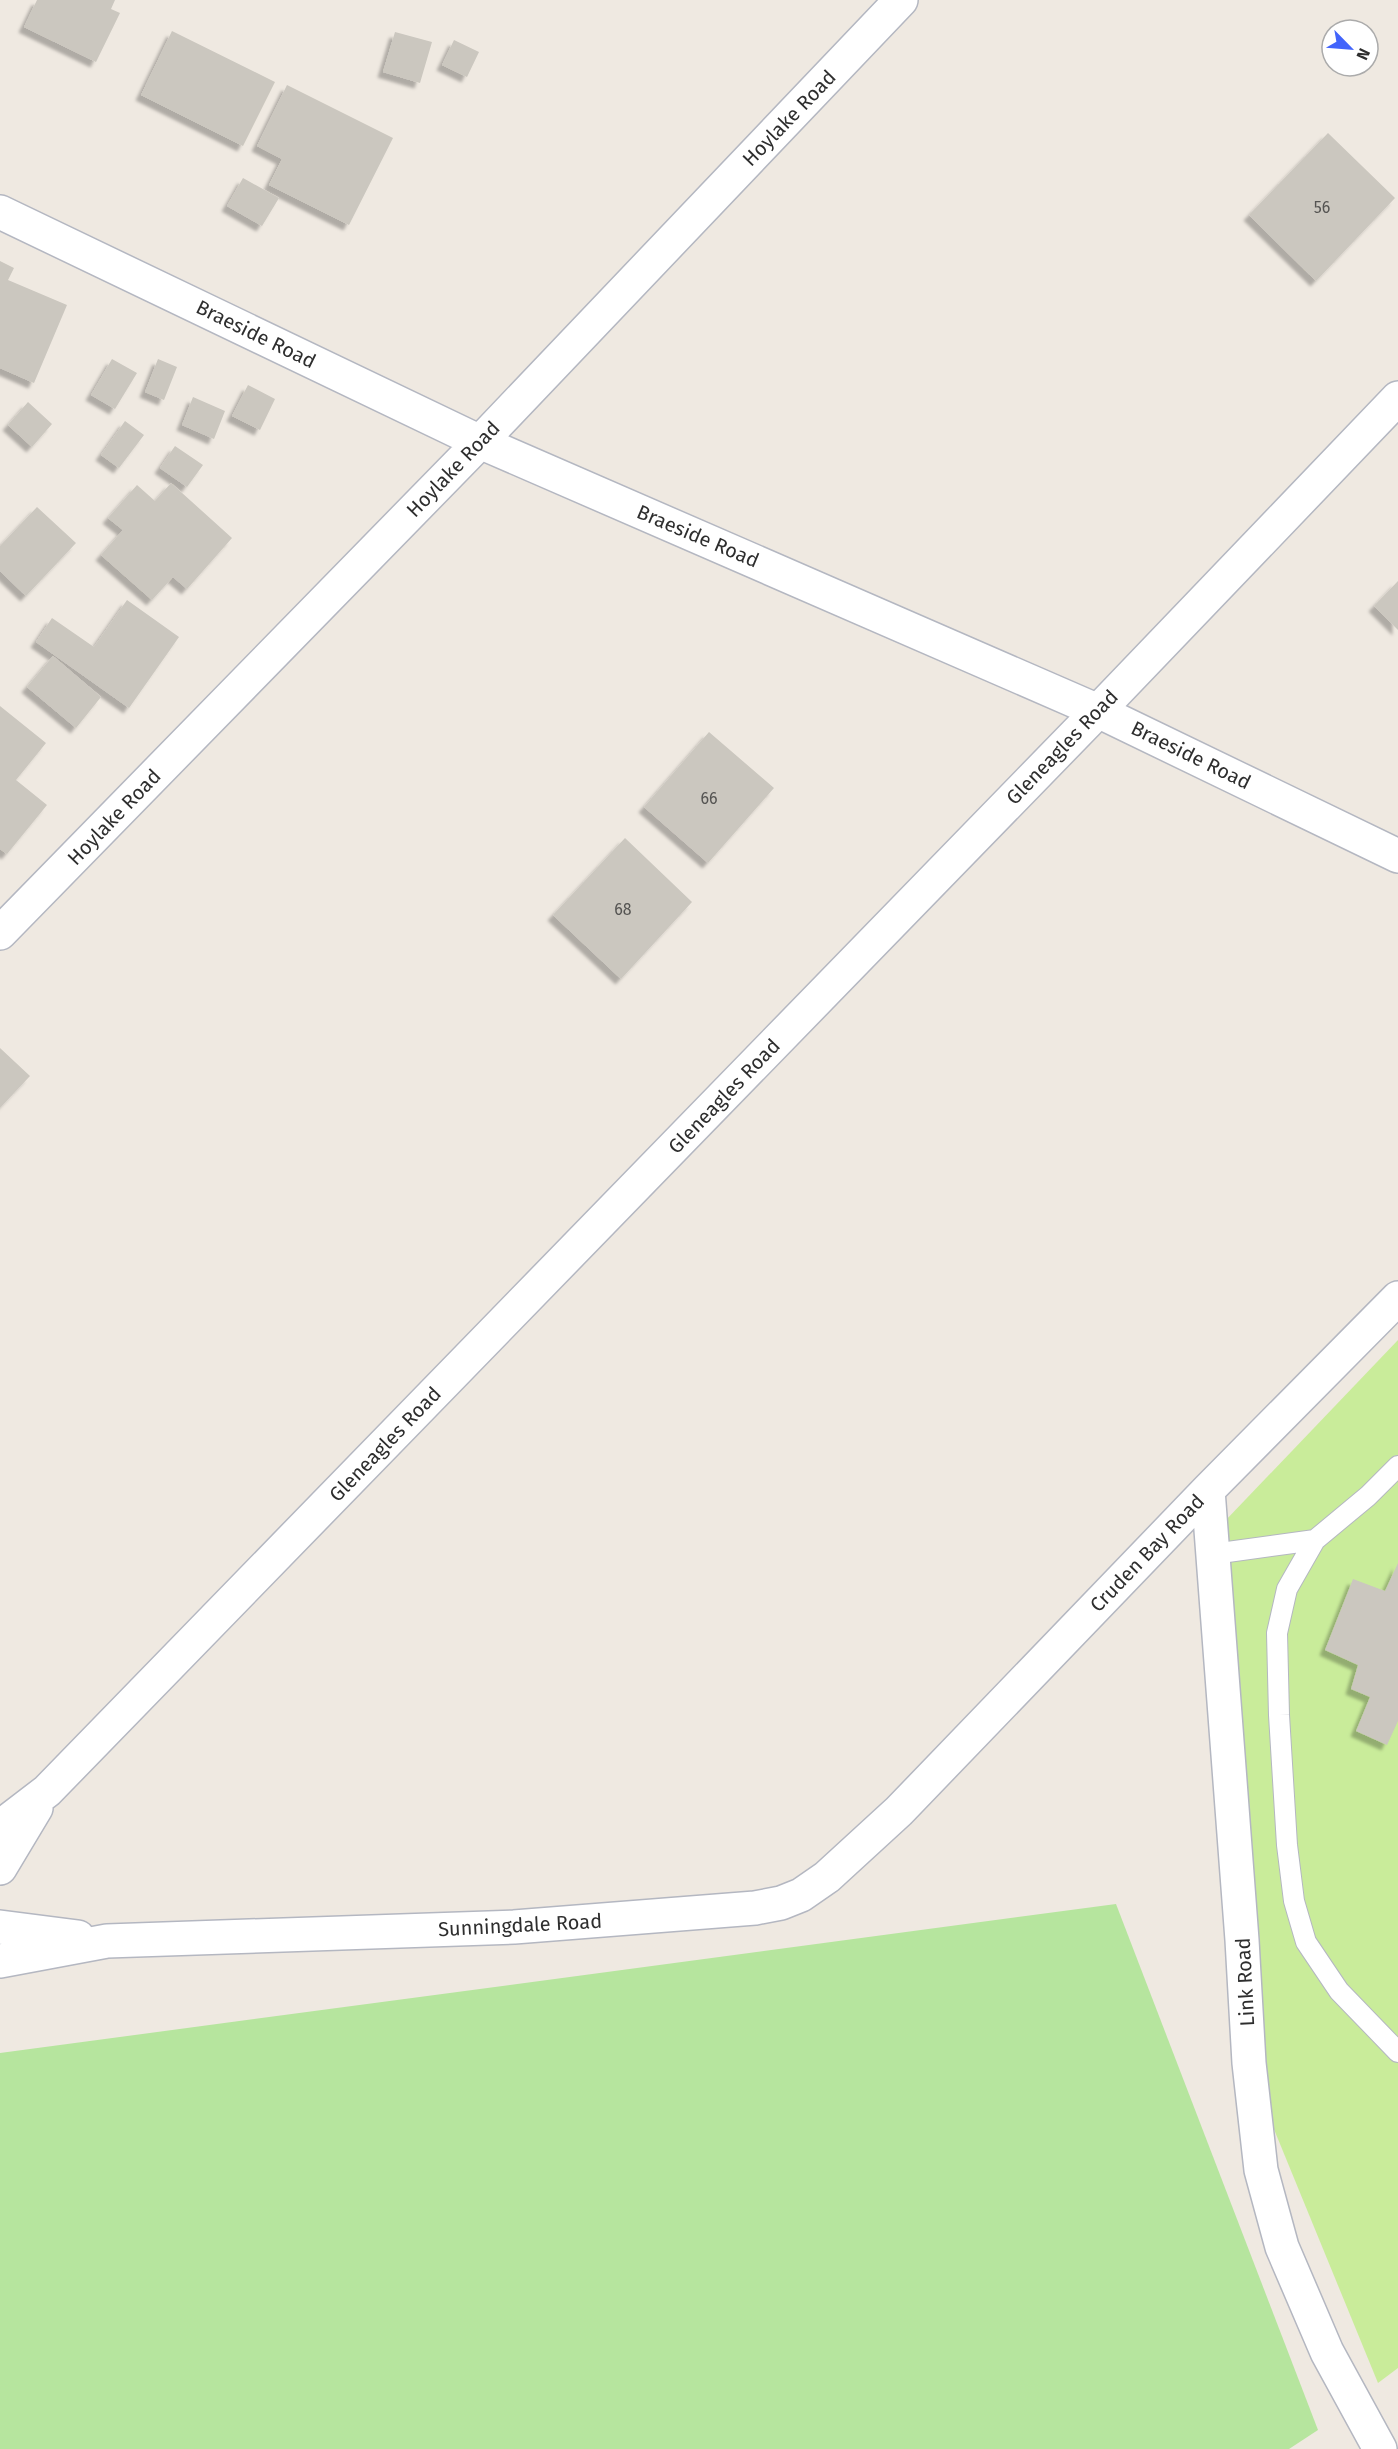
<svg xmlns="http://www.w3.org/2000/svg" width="1398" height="2449" viewBox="0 0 1398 2449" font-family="'Fira Sans',sans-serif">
  <defs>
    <filter id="shadow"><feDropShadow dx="-5.5" dy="5.5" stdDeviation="1.5" flood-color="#0004"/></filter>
  </defs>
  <rect width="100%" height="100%" fill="#efe9e1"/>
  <path fill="#b6e59e" d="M1116,1904L1318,2430L1289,2449H0V2053Z"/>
  <path fill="#c9ec9a" d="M1398,1340V2368L1378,2383L1271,2122L1224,1522Z"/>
  <path fill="#cbc7bf" filter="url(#shadow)" d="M37,0H115L111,9L120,13L96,62L24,27Z
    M172,31L275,82L243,146L141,95Z
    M395,32L432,42L420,83L383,72Z
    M454,40L479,52L467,77L442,65Z
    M287,85L393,138L349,225L269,185L282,159L257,146Z
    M1328,133L1395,198L1316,281L1249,215Z
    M243,178L279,198L262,226L227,206Z
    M0,261L14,268L8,280L67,305L34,383L0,368Z
    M112,359L137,373L115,409L91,395Z
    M158,359L177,367L164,400L145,392Z
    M248,385L275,399L260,430L232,416Z
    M193,397L225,411L214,439L182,425Z
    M28,402L52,424L32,447L8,425Z
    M125,421L144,435L119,468L101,455Z
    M175,446L203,465L187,487L160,468Z
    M171,483L232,538L187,589L173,577L152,600L101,555L123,530L108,518L137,485L155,501Z
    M37,507L76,543L26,596L0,571V546Z
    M1398,581V630L1374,606Z
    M127,600L179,637L129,708L36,642L52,618L94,647Z
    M53,656L101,697L76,728L27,687Z
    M0,706L46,743L16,780L47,805L7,854L0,849Z
    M709,732L774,788L708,863L644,807Z
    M625,838L692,902L621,979L553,915Z
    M0,1048L30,1076L0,1108Z
    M1398,1563V1721L1387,1745L1356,1731L1370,1697L1351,1689L1358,1665L1325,1650L1353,1579L1385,1591Z"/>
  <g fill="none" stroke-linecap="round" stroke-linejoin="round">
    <g stroke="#b4b7c1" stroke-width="22">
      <path id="lane" d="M1315,1540L1287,1589L1277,1633L1279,1715L1287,1845L1294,1901L1306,1942L1339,1991L1398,2052
        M1213,1554L1315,1540L1368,1496L1398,1466"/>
    </g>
    <g stroke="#b4b7c1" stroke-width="36">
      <path id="street" d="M0,212L480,442L1098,711L1398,856
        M0,933L480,442L901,0
        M1208,1490L1242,1940L1249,2063L1261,2170L1282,2247L1327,2352L1380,2449
        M0,1927L78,1937
        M0,1961L107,1941L514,1927L755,1908L781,1903L801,1895L827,1877L899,1811L1208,1490L1398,1298"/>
    </g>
    <g stroke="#b4b7c1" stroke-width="36">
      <path id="secondary" d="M0,1827L47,1791L1098,711L1398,398
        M0,1868L36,1808"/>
    </g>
    <use href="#lane" stroke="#fff" stroke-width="20"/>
    <use href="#street" stroke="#fff" stroke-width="33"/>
    <use href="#secondary" stroke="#fff" stroke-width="33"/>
  </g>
  <g text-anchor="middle" stroke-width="4.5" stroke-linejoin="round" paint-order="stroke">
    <g font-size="16" fill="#555452">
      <text x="1322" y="213">56</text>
      <text x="709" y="804">66</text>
      <text x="623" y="915">68</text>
    </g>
    <g font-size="20" fill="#2e2e2e" stroke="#fff">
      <text transform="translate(789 118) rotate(-46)" y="7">Hoylake Road</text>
      <text transform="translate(256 334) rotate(26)" y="7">Braeside Road</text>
      <text transform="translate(453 469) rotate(-46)" y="7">Hoylake Road</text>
      <text transform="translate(698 536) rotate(23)" y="7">Braeside Road</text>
      <text transform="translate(1062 747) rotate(-46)" y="7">Gleneagles Road</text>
      <text transform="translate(1191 755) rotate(26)" y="7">Braeside Road</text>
      <text transform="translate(114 817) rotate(-46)" y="7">Hoylake Road</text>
      <text transform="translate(724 1096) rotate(-46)" y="7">Gleneagles Road</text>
      <text transform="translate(385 1444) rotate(-46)" y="7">Gleneagles Road</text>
      <text transform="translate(1147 1553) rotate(-46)" y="7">Cruden Bay Road</text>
      <text transform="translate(520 1925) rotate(-3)" y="7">Sunningdale Road</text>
      <text transform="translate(1245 1982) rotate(-93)" y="7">Link Road</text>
    </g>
  </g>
  <g transform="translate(1350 48) rotate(115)"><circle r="28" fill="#ffffff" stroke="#ababab" stroke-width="1.5"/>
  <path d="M0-4.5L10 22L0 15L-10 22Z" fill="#4264fb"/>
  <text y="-9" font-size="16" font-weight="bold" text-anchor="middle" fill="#2e2e2e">N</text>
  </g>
</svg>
